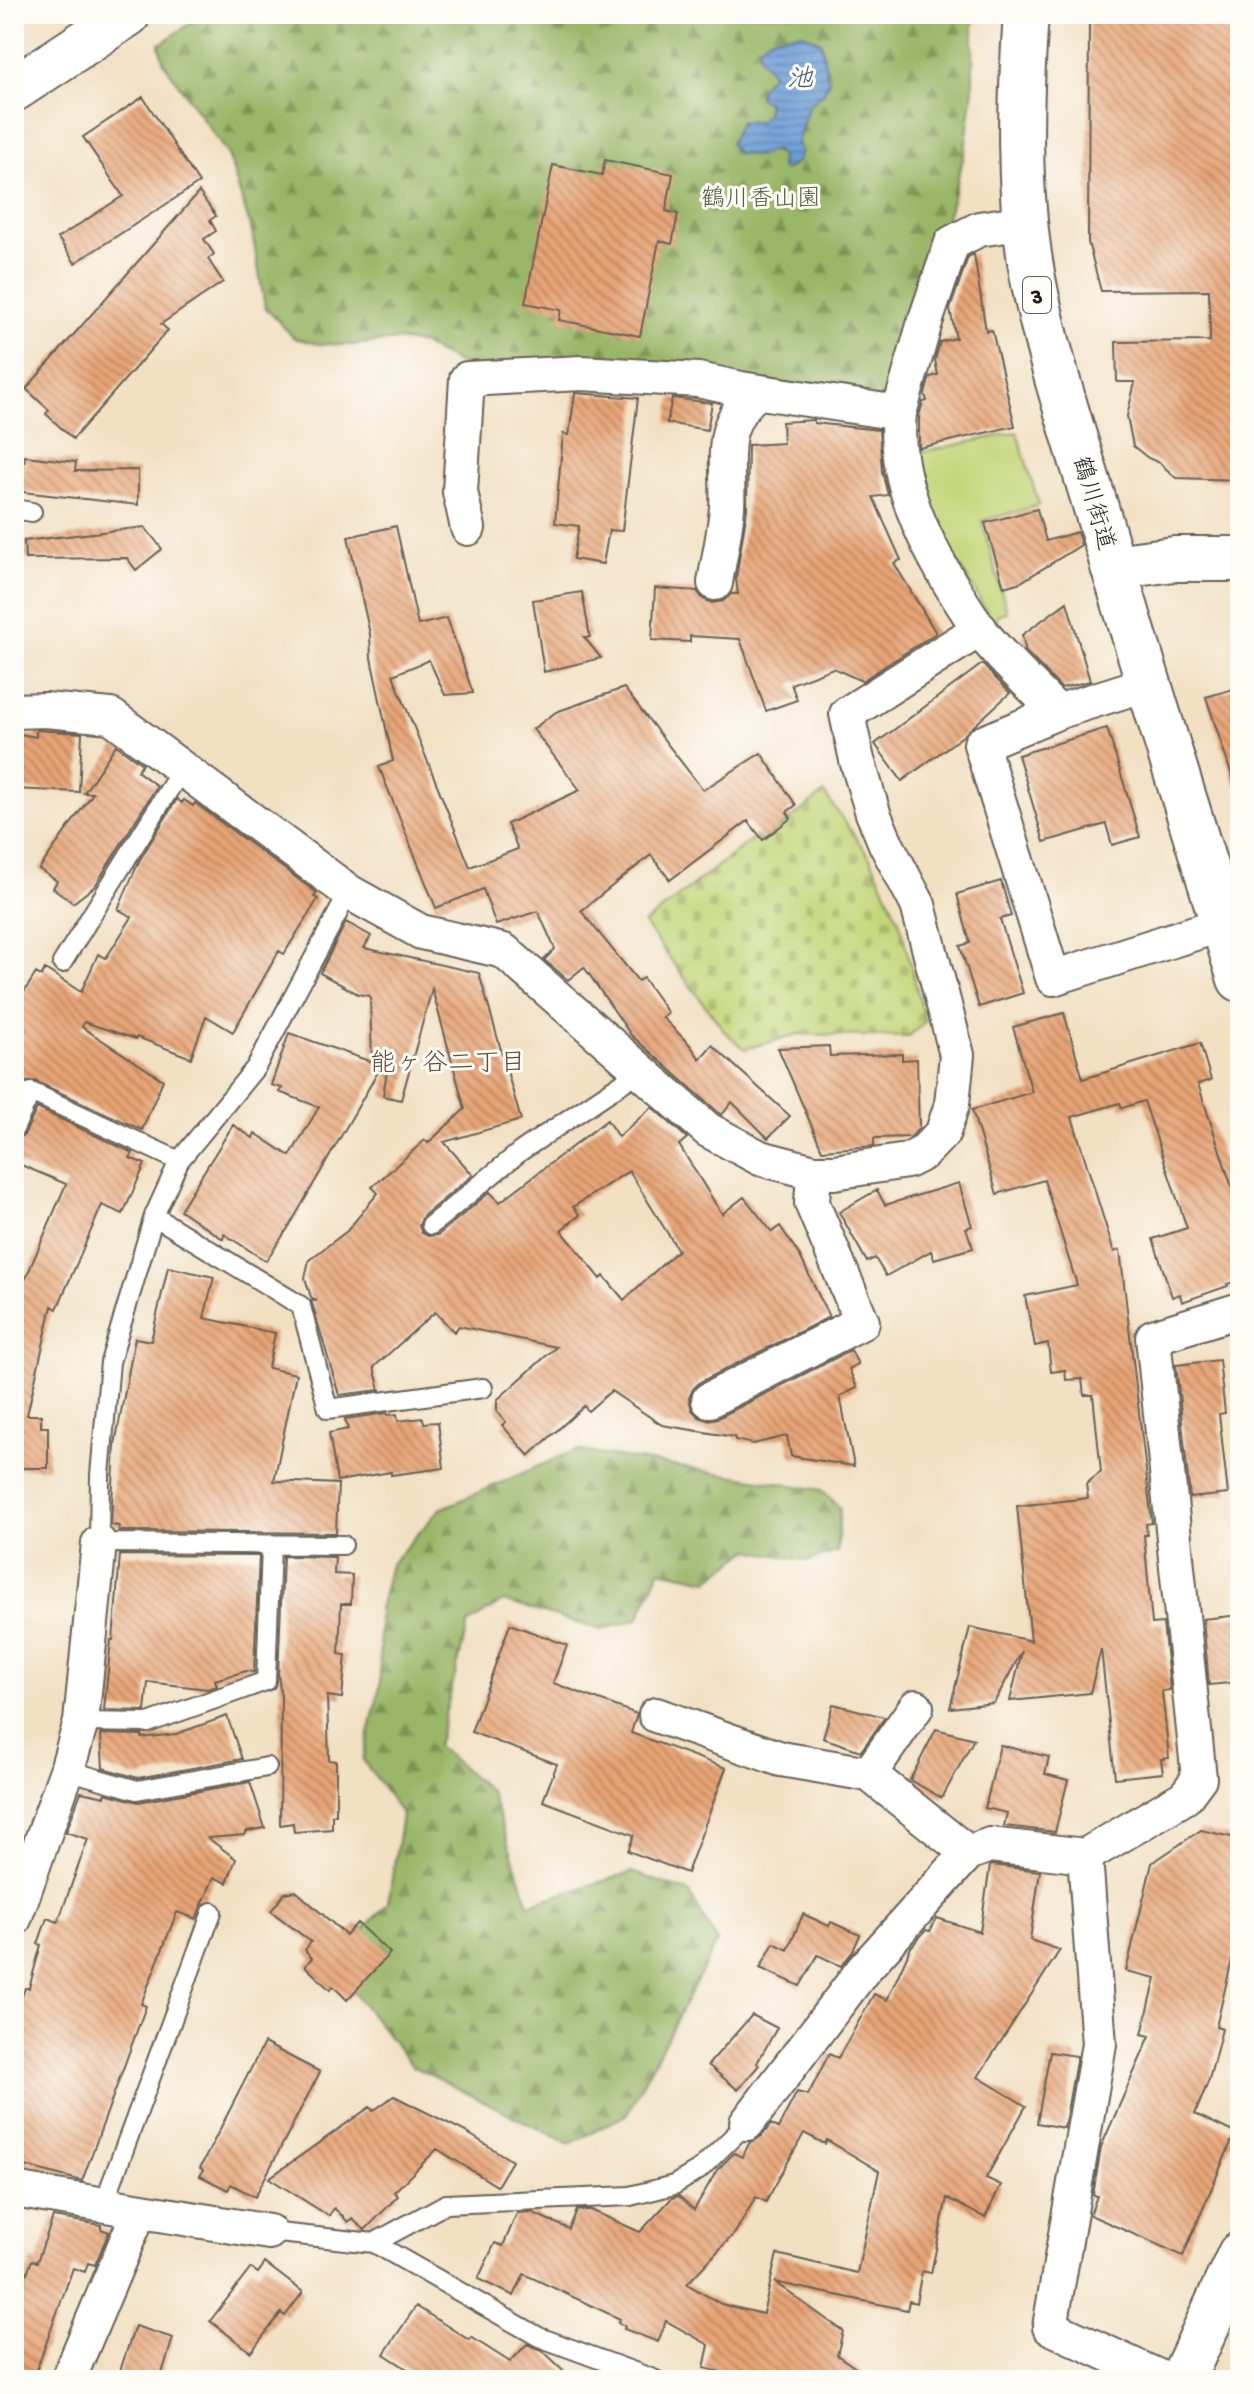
<svg xmlns="http://www.w3.org/2000/svg" width="1254" height="2394" viewBox="0 0 1254 2394" font-family="'Gochi Hand','Klee One',sans-serif">
  <defs>
    <pattern id="forest-firs" width="22" height="20" patternUnits="userSpaceOnUse" patternTransform="scale(2)"><rect width="22" height="20" fill="#9ab668"/><path d="M5 1l3.5 6h-7zM16 11l3.5 6h-7z" fill="#7d9355"/></pattern>
    <pattern id="cemetery-stones" width="16" height="16" patternUnits="userSpaceOnUse" patternTransform="scale(2)"><rect width="16" height="16" fill="#c3d577"/><path d="M2 7V4a2 2 0 0 1 4 0v3zM10 15v-3a2 2 0 0 1 4 0v3z" fill="#a7b666"/></pattern>
    <pattern id="water-rules" width="6" height="5" patternUnits="userSpaceOnUse" patternTransform="scale(2)"><rect width="6" height="5" fill="#6d9cd6"/><path d="M0 2.5h6" fill="none" stroke="#597ead"/></pattern>
    <pattern id="building-back-hatch" width="6" height="6" patternUnits="userSpaceOnUse" patternTransform="scale(2)"><rect width="6" height="6" fill="#e7a476"/><path d="M-1 5l2 2M0 0l6 6M5-1l2 2" fill="none" stroke="#ba8560"/></pattern>
  </defs>
  <rect width="100%" height="100%" fill="#fdfcf7"/>
  <filter id="ink" filterUnits="userSpaceOnUse"><feTurbulence type="fractalNoise" baseFrequency=".0125" numOctaves="2"/><feDisplacementMap in="SourceGraphic" scale="16" xChannelSelector="R" yChannelSelector="G"/><feConvolveMatrix kernelMatrix="1 2 1 2 8 2 1 2 1" color-interpolation-filters="sRGB"/></filter>
  <filter id="wash" filterUnits="userSpaceOnUse"><feTurbulence type="fractalNoise" baseFrequency=".006" numOctaves="4" result="noise"/><feDisplacementMap in="SourceGraphic" scale="32" xChannelSelector="R" yChannelSelector="G"/><feGaussianBlur stdDeviation="1.8" result="paint"/><feColorMatrix in="noise" values="0 0 0 0 0 0 0 0 0 0 0 0 0 0 0 0 0 1.4 0 .05"/><feComposite in="paint" operator="in"/></filter>
  <g filter="url(#wash)">
    <rect width="100%" height="100%" fill="#f2e0c3"/>
    <path fill="url(#forest-firs)" stroke="#5b6942" stroke-width="2" d="M204,14H973V89L965,151L949,211L887,401L464,366L422,344L396,340L353,345L318,344L294,338L265,307L252,232L228,155L164,63L159,45Z
      M576,1450L822,1490L840,1508L837,1552L809,1561L749,1550L708,1580L660,1570L638,1619L601,1630L503,1601L468,1624L437,1746L490,1791L529,1904L632,1872L689,1892L717,1942L626,2115L570,2144L412,2066L351,1989L360,1933L388,1903L402,1815L363,1760L380,1686L379,1609L390,1565L440,1509Z"/>
    <path fill="url(#cemetery-stones)" stroke="#70784a" stroke-width="2" d="M824,793L871,859L900,923L925,1022L908,1037L798,1034L745,1049L726,1033L644,924L756,836L762,842Z"/>
    <path fill="#c3d577" stroke="#70784a" stroke-width="2" d="M1017,432L1039,505L982,521L1007,612L998,614L995,626L927,509L914,454Z"/>
    <path fill="url(#water-rules)" stroke="#445c79" stroke-width="2" d="M802,33L821,42L829,82L823,93L808,106L797,144L801,151L797,162L785,170L780,167L781,157L775,150L758,156L736,153L730,144L740,121L758,122L766,115L768,102L758,98L760,88L772,73L760,57L759,46L772,37Z"/>
    <g id="blocks">
      <path fill="url(#building-back-hatch)" fill-rule="evenodd" d="M1089,14H1240V480L1176,478L1160,463L1148,458L1133,446L1127,416L1135,382H1117L1116,342L1210,341L1209,290L1101,291L1088,242Z
        M143,97L199,183L75,263L58,238L123,196L83,137Z
        M605,160L673,174L666,211L678,214L672,244L659,241L640,336L559,320L561,310L525,303L553,165L602,175Z
        M199,192L216,216L210,220L216,231L204,239L214,254L208,259L223,282L161,324L168,330L73,439L46,414L49,410L26,389Z
        M974,254L986,331L992,330L1015,426L919,448V416L923,402L927,401L925,394L930,377L938,375L935,360L940,342L956,338L950,309L968,257Z
        M575,393L638,398L622,531L609,530L603,564L573,559L579,526L555,523L563,434L569,435Z
        M672,398L712,403L707,430L667,423Z
        M814,420V423L879,430L882,472L888,495L873,497L901,560L894,563L936,633L862,681L833,668L791,684L797,700L766,711L740,639L690,636V642L652,640L655,588L697,591L703,599L712,603L723,601L731,594H738L736,579L747,509L748,445L783,443L782,422Z
        M25,456L76,462L75,471L138,470V505L14,491V473L23,472Z
        M1037,509L1046,541L1077,532L1081,545L1021,582L1004,587L985,523Z
        M396,526L418,625L447,618L473,693L445,695L429,660L393,675L470,867L518,849L507,824L580,790L533,729L556,712L624,688L703,790L761,753L796,805L787,812L791,818L763,840L748,821L670,880L651,855L581,911L638,981L643,978L668,1013L662,1017L690,1045L700,1059L712,1045L790,1116L768,1138L732,1102L722,1115L719,1113L631,1035L584,967L568,980L544,960L555,949L538,911L496,925L483,889L436,908L379,767L393,761L371,658L370,634L348,537Z
        M145,527L162,549L136,570L127,558L25,559L24,541Z
        M582,592L590,637H584L601,658L544,672L533,600Z
        M1067,602L1090,681L1061,688L1026,652L1022,635Z
        M982,664L1010,693L964,735L902,781L875,744Z
        M1240,687V784L1235,785L1206,697Z
        M1107,728L1140,837L1112,845L1106,824L1044,842L1018,755Z
        M36,730L82,733L79,792L14,789V733L36,737Z
        M116,745L142,764L137,771L157,786L95,886L73,903L53,888L57,881L39,869L93,793H84Z
        M177,799L182,803L184,800L193,806L195,803L317,893L314,897L318,899L284,954L279,951L233,1032L206,1016L191,1058L137,1037L136,1039L84,1022L82,1027L163,1080L142,1130L35,1081L24,1083L14,1100V1008L36,973L41,976L45,969L81,992L98,954L106,958L132,917L118,909L139,861Z
        M1001,881L1011,916L1000,919L1023,993L979,1007L960,946L970,943L957,894Z
        M346,922L371,936L364,948L479,973L521,1120L444,1142L473,1175L423,1216L419,1226L422,1233L428,1236L438,1235L490,1192L500,1202L607,1120L618,1137L652,1107L687,1138L679,1145L722,1214L744,1197L772,1232L780,1226L800,1256L829,1317L700,1382L693,1389L689,1398L692,1410L699,1417L707,1420L718,1418L851,1350L858,1364L849,1369L857,1388L840,1396L854,1466L791,1456L787,1436L753,1444L735,1440L734,1437L662,1425L611,1391L588,1411L584,1406L529,1456L502,1425L506,1422L497,1411V1400L556,1347L459,1326L454,1332L435,1312L374,1367L380,1390L339,1395L311,1300L317,1301L311,1297L305,1278L309,1260L347,1231L378,1193L372,1187L425,1140L428,1143L465,1109L432,989L401,1100L383,1096L390,1051L290,1225L266,1261L224,1234L223,1239L180,1210L233,1125L253,1138L255,1133L290,1156L319,1107L279,1092L282,1088L271,1085L289,1033L372,1062L370,996L358,994L320,973ZM629,1171L678,1250L624,1300L604,1276L601,1279L561,1230L580,1215L573,1207Z
        M1064,1013L1083,1079L1200,1043L1211,1080L1198,1084L1240,1212V1280L1227,1284L1228,1286L1182,1302L1180,1294L1172,1297L1153,1239L1187,1228L1144,1101L1122,1108L1120,1103L1072,1117L1114,1252L1120,1250L1152,1523L1146,1524L1147,1535H1144L1152,1624L1163,1623L1170,1690L1162,1691L1169,1758L1161,1759L1163,1773L1115,1778L1101,1649L1090,1693L1010,1701L1022,1651L994,1703L950,1708L970,1627L1031,1641L1017,1506L1088,1498L1086,1484L1101,1472L1093,1395H1084L1082,1379L1066,1380L1065,1370L1051,1372L1048,1343L1035,1346L1025,1296L1077,1285L1044,1180L997,1194L972,1110L1032,1092L1013,1027Z
        M829,1046L830,1056L902,1054V1060L917,1059L919,1128L911,1137L874,1138V1146L822,1150L778,1048Z
        M37,1108L133,1153L130,1158L145,1164L123,1214L102,1205L57,1309L52,1306L27,1415H41V1427H48V1468H14V1319L22,1287L66,1184L14,1162V1141L24,1135Z
        M959,1183L972,1226L966,1228L973,1248L934,1259L931,1251L886,1276L875,1258L867,1262L839,1212L877,1190L885,1205Z
        M168,1267L214,1277L204,1318L275,1333L268,1368L296,1374L274,1481L338,1484L336,1533L121,1531H119V1526L111,1525L115,1444L135,1338L151,1341Z
        M1219,1360L1225,1413L1219,1414L1228,1494L1190,1498L1176,1365Z
        M387,1413L388,1415L397,1414L398,1421L423,1418L424,1423L438,1422L444,1468L391,1475V1472L337,1481L329,1433L348,1429L345,1419Z
        M120,1555L259,1556L254,1672L246,1671L215,1680L217,1686L208,1689L148,1682L145,1711L104,1710L111,1640H113Z
        M283,1556L335,1557L334,1574L352,1575L351,1604H341L339,1654L346,1655L342,1698L327,1696L329,1760L336,1761V1815H332V1829L294,1832L293,1823L280,1825L281,1697L278,1675Z
        M1240,1615V1682L1209,1685L1203,1619Z
        M510,1624L567,1645L553,1683L637,1714L631,1733L726,1768L687,1873L628,1851L634,1835L543,1801L557,1764L471,1732Z
        M833,1704L885,1717L861,1751L823,1738Z
        M227,1716L242,1759L138,1778L103,1768L101,1734L142,1735V1738L176,1734Z
        M936,1729L974,1739L942,1798L910,1780Z
        M1000,1745L1049,1757L1045,1774L1068,1780L1055,1832L1004,1826L1007,1813L985,1808Z
        M250,1782L265,1828L247,1831L245,1835L208,1838L236,1859L227,1883L214,1877L196,1919L177,1912L141,2004L146,2006L82,2181L14,2163V2018L25,1988H29L41,1945L38,1944L47,1918L58,1922L88,1839L66,1832L81,1792L105,1797V1793L138,1802Z
        M1201,1830L1240,1839V1926L1216,2027L1222,2029L1209,2080L1195,2114L1235,2133L1183,2256L1090,2215L1097,2196L1093,2195L1101,2147L1150,2036L1142,2034L1156,1978L1126,1971L1152,1863Z
        M992,1865L1040,1871L1030,1940L1060,1950L978,2077L1026,2106L986,2178L1001,2185L985,2218L947,2198L931,2273L922,2271L916,2303L909,2301L907,2310L774,2282L843,2331L837,2355L873,2380H754L704,2368L709,2345L666,2321L658,2342L624,2329L625,2326L618,2323L620,2319L524,2274L514,2296L478,2279L495,2243L503,2246L517,2213L531,2212L569,2229L577,2210H591L640,2232L672,2198L679,2196L694,2210L717,2170L734,2153L742,2157L750,2142L762,2136L771,2124L778,2128L797,2092L808,2095L829,2054L838,2058L874,1994L887,2000L911,1947L926,1930L930,1931L937,1918L980,1932L990,1866ZM804,2133L825,2144L827,2140L879,2171L857,2273L777,2254L763,2314L721,2304L687,2284L735,2233L756,2197L766,2202Z
        M296,1891L346,1935L357,1923L390,1953L347,2000L333,1986L330,1990L305,1966L312,1958L305,1950L311,1942L271,1911L285,1893Z
        M803,1914L829,1926L831,1922L860,1935L853,1951L841,1966L818,1955L800,1986L760,1968L774,1943L788,1950Z
        M752,2015L777,2028L757,2063L759,2065L738,2090L708,2065Z
        M264,2043L320,2072L255,2197L231,2184L228,2190L200,2176L203,2170L200,2168Z
        M1050,2052L1077,2056L1064,2128L1037,2123Z
        M394,2096L466,2132L512,2161L497,2186L437,2149L394,2192L398,2196L365,2230L352,2219L348,2222L334,2208L329,2216L269,2178L370,2107L373,2111Z
        M53,2217L101,2225V2229L109,2232L95,2265L88,2263L85,2272L73,2268L33,2380H14V2306L32,2260L37,2262Z
        M265,2263L303,2292L285,2316L281,2313L251,2352L210,2321L251,2268L258,2273Z
        M416,2306L469,2340L471,2337L510,2362L527,2344L543,2351L574,2380H424L384,2354Z
        M135,2326L173,2338L160,2380H117Z"/>
    </g>
  </g>
  <g filter="url(#ink)">
    <use href="#blocks" fill-opacity="0" stroke="#676156" stroke-width="2"/>
    <g fill="none" stroke-linecap="round" stroke-linejoin="round">
      <g stroke="#676156" stroke-width="22">
        <path id="lane" d="M14,509L32,512
          M62,963L183,767
          M14,1129L31,1092L179,1161
          M154,1216L301,1306L328,1409L483,1388
          M431,1225L521,1151L640,1071
          M343,1545L99,1543L100,1475L110,1362L154,1216L179,1161L256,1067L349,892
          M81,1722L148,1723L266,1681L271,1546
          M67,1770L137,1790L267,1767
          M103,2206L212,1912
          M269,2232L374,2243L446,2204L630,2196L674,2185L699,2170L747,2123
          M374,2243L539,2337L656,2380"/>
      </g>
      <g stroke="#676156" stroke-width="38">
        <path id="street" d="M1025,222L979,229L952,243L925,322L899,413C891,488 937,567 978,627C999,657 1032,685 1057,712
          M468,528L460,492L467,379L582,373L698,380L741,389L899,413
          M715,583C719,558 725,533 727,507C730,462 715,424 758,392
          M1149,683L1057,712L981,744L1053,978L1223,924
          M14,711L45,710L111,716L349,892L421,932L504,951L708,1130L760,1158L814,1172H834L907,1161L923,1153L943,1132L952,1104L957,1055L918,905L886,844L873,813L857,760L847,714L980,629
          M709,1400L862,1322L812,1203L814,1172
          M916,1707L869,1774L968,1853
          M656,1715L781,1759L869,1774
          M1085,1856L1099,2044L1050,2327L1165,2380
          M14,1919L67,1770L81,1722L99,1543
          M747,2123L863,1970L968,1853L990,1845L1085,1856L1185,1797L1199,1778L1153,1337L1240,1310
          M14,2190L269,2232
          M68,2380L139,2212"/>
      </g>
      <g stroke="#676156" stroke-width="48">
        <path id="secondary" d="M14,89L128,14
          M1113,567L1174,559H1240"/>
      </g>
      <g stroke="#676156" stroke-width="48">
        <path id="primary" d="M1026,14C1020,100 1017,188 1032,273C1047,356 1075,437 1099,518C1144,672 1193,826 1240,979
          M1182,2380L1240,2254"/>
      </g>
      <use href="#lane" stroke="#fff" stroke-width="18"/>
      <use href="#street" stroke="#fff" stroke-width="34"/>
      <use href="#secondary" stroke="#fff" stroke-width="44"/>
      <use href="#primary" stroke="#fff" stroke-width="44"/>
    </g>
  </g>
  <g text-anchor="middle" stroke-width="6" stroke-linejoin="round" paint-order="stroke">
    <rect fill="#fdfcf7" stroke="#605f5e" stroke-width="2" x="1023" y="277" width="28" height="36" rx="6"/>
    <g font-size="22" font-weight="bold" fill="#1c1c1c">
      <text x="1037" y="303">3</text>
    </g>
    <g font-size="24" fill="#565d3c" stroke="#fdfcf7">
      <text x="761" y="205">鶴川香山園</text>
    </g>
    <g font-size="24" fill="#1c1c1c" stroke="#fdfcf7">
      <text transform="translate(1095 503) rotate(74)" y="8">鶴川街道</text>
    </g>
    <g font-size="26" font-style="italic" fill="#445c79" stroke="#fdfcf7">
      <text x="800" y="86">池</text>
    </g>
    <g font-size="26" fill="#634c3c" stroke="#fdfcf7">
      <text x="448" y="1070">能ヶ谷二丁目</text>
    </g>
  </g>
  <rect width="1254" height="2394" fill="none" stroke="#fdfcf7" stroke-width="48"/>
</svg>
